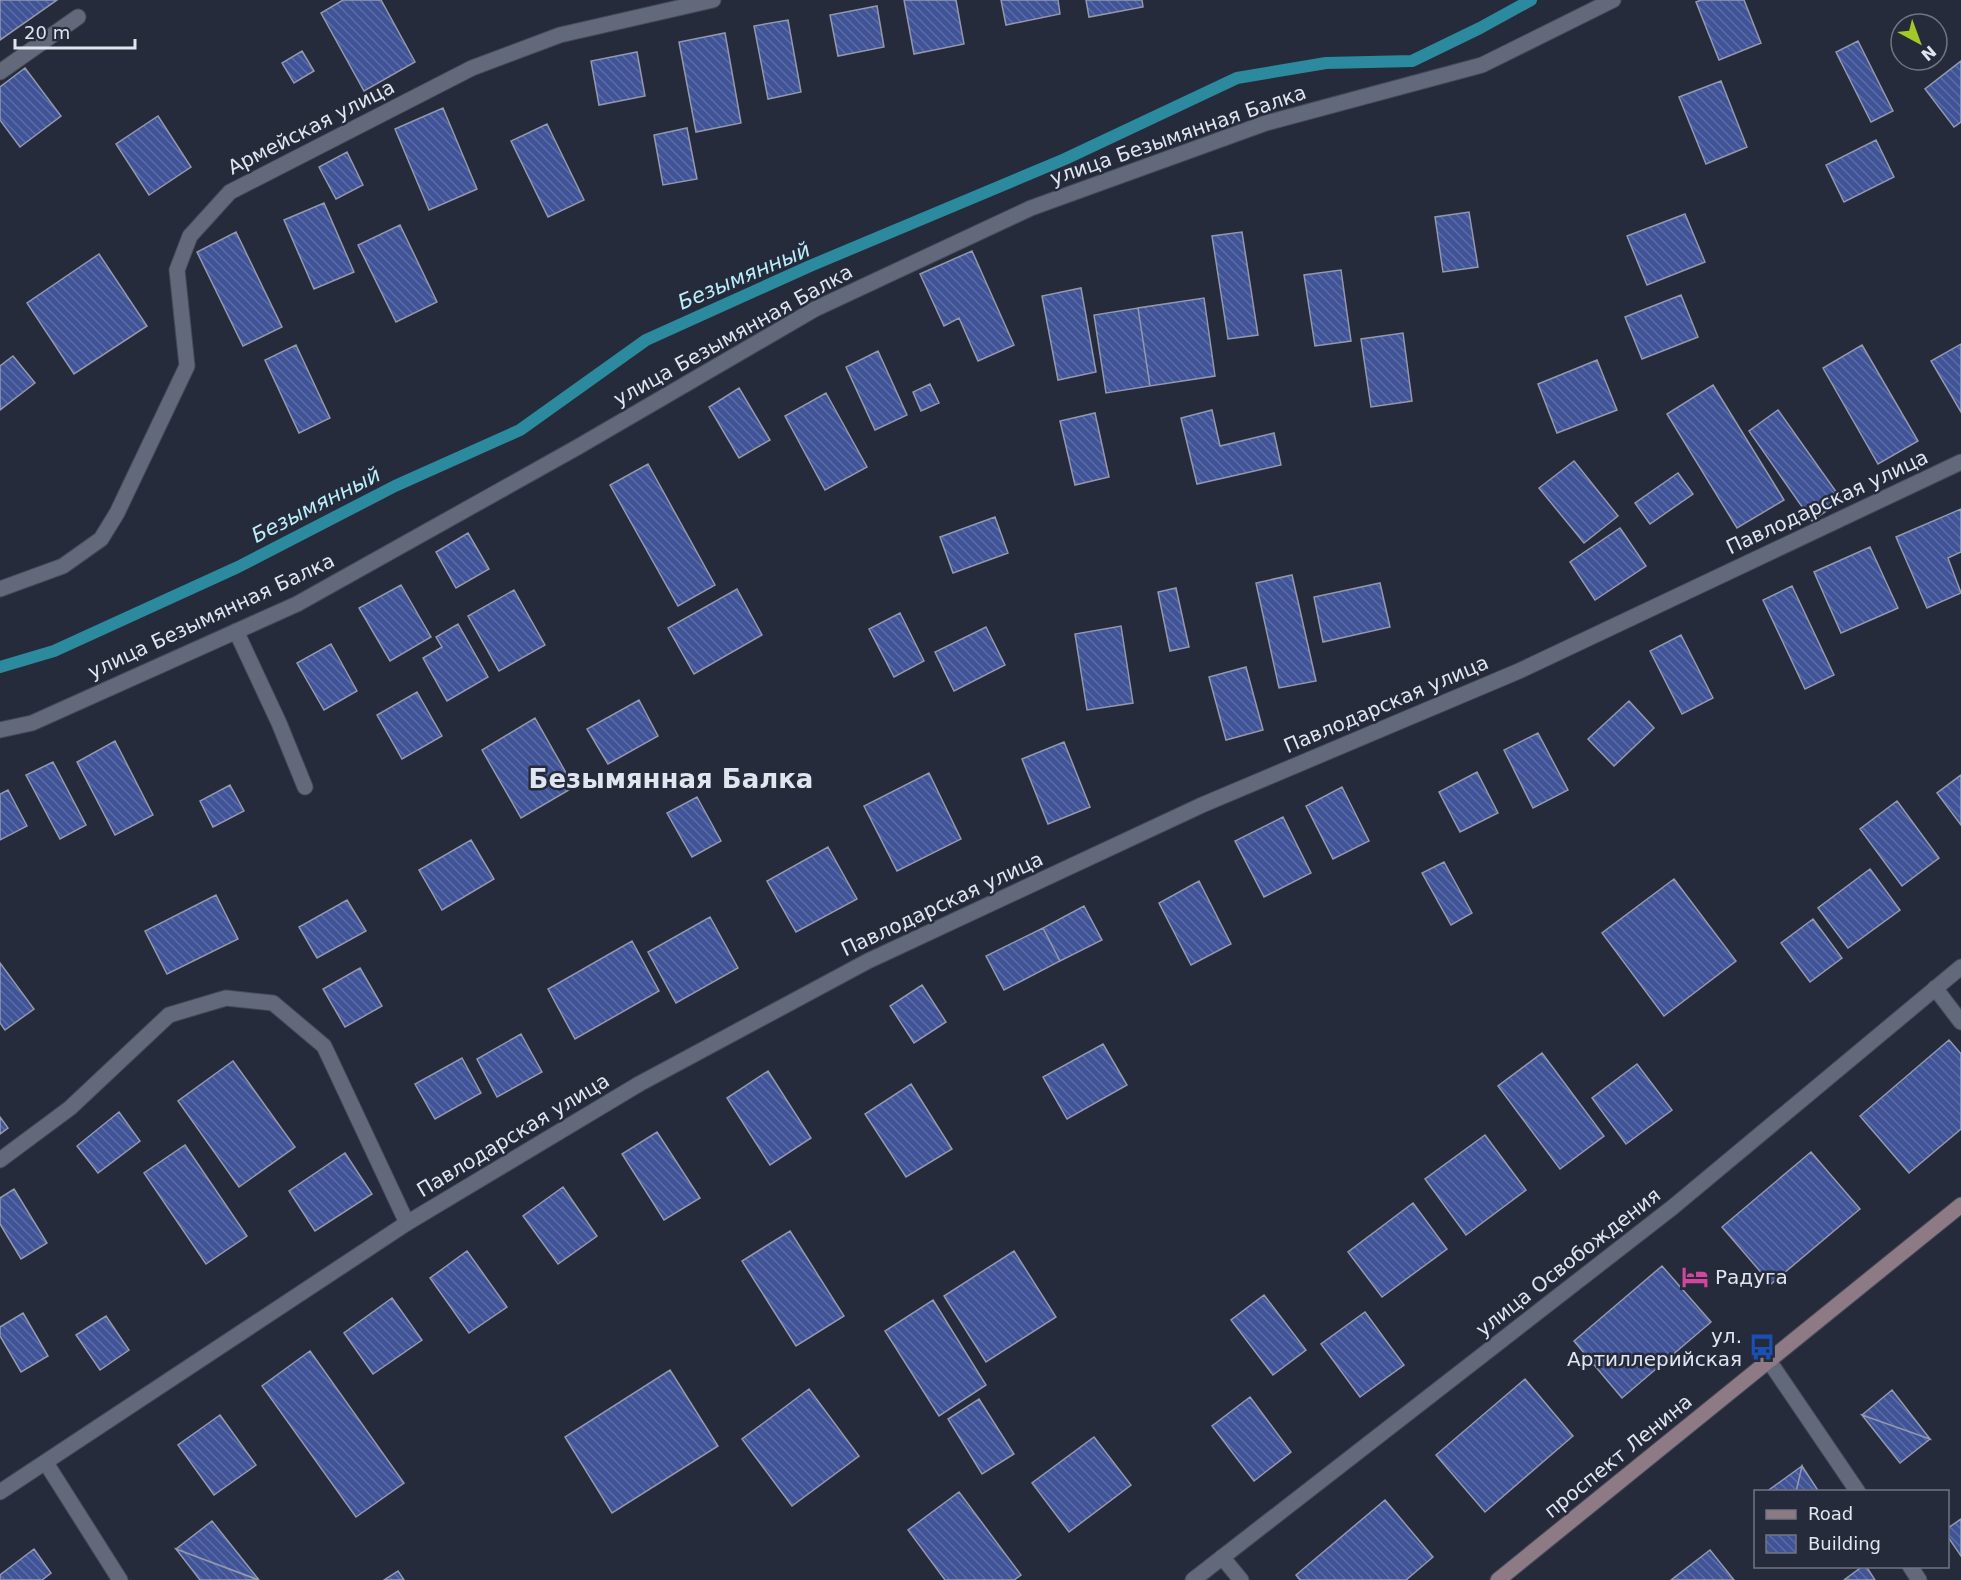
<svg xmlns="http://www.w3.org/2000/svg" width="1961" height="1580" viewBox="0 0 1961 1580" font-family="'DejaVu Sans',sans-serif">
  <defs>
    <pattern id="building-back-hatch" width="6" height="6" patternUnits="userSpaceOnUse" patternTransform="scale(1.5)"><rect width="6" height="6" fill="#405397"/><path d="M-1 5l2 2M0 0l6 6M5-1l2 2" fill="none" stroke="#5b6ca6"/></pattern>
  </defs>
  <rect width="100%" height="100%" fill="#252b3b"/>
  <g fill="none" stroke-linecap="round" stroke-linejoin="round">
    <path stroke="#2b8a9d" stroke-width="12" d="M0,667L54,651L238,567L395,486L520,430L646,340L810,266L1065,159L1237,78L1326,63L1412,61L1480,28L1531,0"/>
  </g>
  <path fill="url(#building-back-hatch)" stroke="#9299ad" stroke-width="1.5" d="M0,0H57L0,40Z
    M343,0H381L415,62L364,91L321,13Z
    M904,0H956L964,44L914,54Z
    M1001,0H1058L1060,14L1006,25Z
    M1086,0H1142L1143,7L1089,17Z
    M1701,0H1744L1761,43L1719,60L1696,2Z
    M877,6L884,47L838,56L830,15Z
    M788,20L801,92L768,99L754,26Z
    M725,33L741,123L696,132L679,42Z
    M1858,41L1893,111L1871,122L1836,52Z
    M302,51L314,71L294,83L282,63Z
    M637,52L645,96L599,105L591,61Z
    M1961,61V122L1954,127L1925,89Z
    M25,68L61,116L20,147L0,120V87Z
    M1721,81L1747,147L1706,164L1679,97Z
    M443,108L477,189L429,210L395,129Z
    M158,116L191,167L149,195L116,144Z
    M547,124L584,200L548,217L511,141Z
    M687,128L697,179L663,185L654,135Z
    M1876,140L1894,177L1844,202L1826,165Z
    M347,152L363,185L336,199L319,167Z
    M324,203L354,272L314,289L284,220Z
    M1469,212L1478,267L1443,272L1435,217Z
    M1685,214L1705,262L1647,285L1627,236Z
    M400,225L437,302L396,322L358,245Z
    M236,232L282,327L243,346L197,252Z
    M1242,232L1258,335L1228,339L1212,236Z
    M972,251L1014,345L978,361L959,318L944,326L920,274Z
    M99,254L147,326L74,374L27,303Z
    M1341,270L1351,341L1315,346L1304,275Z
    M1081,288L1096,372L1058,380L1042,296Z
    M1681,295L1698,337L1642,359L1625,317Z
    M1204,298L1215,376L1150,386L1138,308Z
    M1138,308L1150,386L1106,393L1094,315Z
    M1403,333L1412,401L1371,407L1361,339Z
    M1961,344V412L1931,361Z
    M296,345L330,418L299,433L265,360Z
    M1862,345L1918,441L1878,464L1823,368Z
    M878,351L907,415L875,430L846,367Z
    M13,356L35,383L0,410V366Z
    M1597,360L1617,410L1557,433L1538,384Z
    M930,384L939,403L921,411L913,392Z
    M1713,385L1784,500L1737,528L1667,414Z
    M739,388L770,440L739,458L709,407Z
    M826,393L867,467L825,490L785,416Z
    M1212,410L1220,446L1274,433L1281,465L1197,484L1181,418Z
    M1778,410L1842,500L1812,521L1749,431Z
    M1095,413L1109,477L1075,485L1060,421Z
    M1574,461L1618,516L1584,543L1539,488Z
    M648,464L715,585L678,606L610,485Z
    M1678,473L1693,494L1650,524L1635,503Z
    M1961,509V552L1948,558L1961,593L1927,608L1896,537Z
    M995,517L1008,553L953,573L940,537Z
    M1620,528L1646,566L1595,600L1570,562Z
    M468,533L489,569L456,588L436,552Z
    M1870,547L1898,608L1841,633L1814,572Z
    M1292,575L1316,681L1279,688L1256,583Z
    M1380,583L1390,627L1323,642L1314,597Z
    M401,585L431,637L390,661L359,608Z
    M1792,586L1834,675L1805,689L1763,600Z
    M1176,588L1189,647L1170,651L1158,592Z
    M737,589L762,635L694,674L668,628Z
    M514,590L545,645L499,671L468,616Z
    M900,613L924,661L894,677L869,629Z
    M458,624L488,677L447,701L423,658L442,647L436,637Z
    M1121,626L1133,703L1087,710L1075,634Z
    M986,627L1005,665L954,691L935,652Z
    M1681,635L1713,698L1682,714L1650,651Z
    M331,644L357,691L324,710L297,663Z
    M1246,667L1263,730L1226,740L1209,677Z
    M417,692L442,736L402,759L377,715Z
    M639,700L658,736L608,764L587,729Z
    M1629,701L1654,728L1614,766L1588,739Z
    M535,718L574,787L521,818L482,750Z
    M1538,733L1568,790L1533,808L1504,750Z
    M115,741L153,815L115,835L77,762Z
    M1064,742L1090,807L1048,824L1022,759Z
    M53,762L86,825L60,839L26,775Z
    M1477,772L1498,813L1460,832L1439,792Z
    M929,773L961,839L897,871L864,806Z
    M1961,775V825L1937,793Z
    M230,785L244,811L213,827L200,801Z
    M1342,787L1369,841L1333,859L1306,806Z
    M8,790L27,826L0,840V794Z
    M697,797L721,841L692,857L667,813Z
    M1897,801L1939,858L1902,886L1860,829Z
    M1283,817L1311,873L1264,897L1235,841Z
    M471,840L494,879L442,910L419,870Z
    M828,847L857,899L796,932L767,881Z
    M1444,862L1472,913L1451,925L1422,873Z
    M1870,869L1900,910L1848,948L1818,908Z
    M1674,879L1736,961L1664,1016L1602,933Z
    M1199,881L1231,944L1191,965L1159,903Z
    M216,895L238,939L167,974L145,931Z
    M347,900L366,931L317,958L299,927Z
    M1084,906L1102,940L1060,961L1043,928Z
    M710,917L738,968L676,1003L648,952Z
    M1813,919L1842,958L1810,982L1781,943Z
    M1043,928L1060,961L1004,990L986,956Z
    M632,941L659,991L575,1039L548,989Z
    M0,963L34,1009L5,1030L0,1023Z
    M360,968L382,1006L345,1027L323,989Z
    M922,985L946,1022L914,1043L890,1006Z
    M521,1034L542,1072L497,1097L477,1059Z
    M1949,1040L1961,1054V1129L1909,1173L1860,1116Z
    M1103,1044L1127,1085L1067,1119L1043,1077Z
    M1542,1053L1604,1136L1560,1169L1498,1086Z
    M462,1058L481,1093L435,1119L415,1084Z
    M233,1061L295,1147L239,1187L178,1101Z
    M1637,1064L1672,1110L1626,1144L1592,1098Z
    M768,1071L811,1138L770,1165L727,1098Z
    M911,1084L952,1149L906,1177L865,1114Z
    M119,1112L140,1141L98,1173L77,1146Z
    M0,1117L8,1128L0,1134Z
    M657,1132L700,1198L664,1220L622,1154Z
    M1485,1135L1526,1190L1466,1235L1425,1179Z
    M185,1145L247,1236L206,1264L144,1173Z
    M1811,1152L1860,1209L1771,1284L1722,1227Z
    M345,1153L372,1194L315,1231L289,1191Z
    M563,1187L597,1236L558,1264L523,1216Z
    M14,1189L47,1243L21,1259L0,1224V1198Z
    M1413,1203L1447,1249L1382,1297L1348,1252Z
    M790,1231L844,1316L796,1346L742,1261Z
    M467,1251L507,1307L469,1333L430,1278Z
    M1014,1251L1056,1317L986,1362L944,1296Z
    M1662,1266L1711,1322L1622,1398L1574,1341Z
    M1264,1295L1306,1350L1273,1375L1231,1320Z
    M392,1298L422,1340L373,1374L344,1333Z
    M933,1300L986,1385L939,1416L885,1331Z
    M1365,1312L1404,1365L1360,1397L1321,1344Z
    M23,1313L48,1356L21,1372L0,1336V1327Z
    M106,1316L129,1350L100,1370L76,1335Z
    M310,1351L404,1483L356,1517L262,1386Z
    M670,1370L718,1446L612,1513L565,1437Z
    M1525,1379L1573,1436L1485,1512L1436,1455Z
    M809,1389L859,1456L792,1506L742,1439Z
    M1892,1390L1930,1439L1862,1415Z
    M1250,1397L1291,1452L1254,1481L1212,1426Z
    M979,1399L1014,1454L982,1474L948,1419Z
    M220,1415L256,1465L214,1495L178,1445Z
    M1862,1415L1930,1439L1900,1463Z
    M1094,1437L1131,1485L1069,1532L1032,1483Z
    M1802,1466L1819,1492H1796Z
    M1802,1466L1796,1492H1766Z
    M959,1492L1021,1575L1014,1580H945L908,1530Z
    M1385,1500L1433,1557L1406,1580H1300L1296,1575Z
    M1961,1519V1556L1948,1537V1528Z
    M212,1521L259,1580L176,1549Z
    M34,1549L51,1573L42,1580H0V1575Z
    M176,1549L258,1580H200Z
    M1710,1550L1734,1580H1671Z
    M1863,1566H1866L1875,1580H1844Z
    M398,1571L404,1580H384Z"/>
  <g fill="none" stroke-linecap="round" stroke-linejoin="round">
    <g stroke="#454a57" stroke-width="17">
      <path id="service" d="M0,72L78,17
        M1935,988L1961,1022
        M0,1160L70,1108L169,1015L226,998L273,1003L324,1046L407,1223
        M1222,1557L1241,1580
        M1193,1580L1673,1207L1961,967"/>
    </g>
    <g stroke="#454a57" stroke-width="17">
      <path id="minor" d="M0,589L63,566L101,539L117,513L187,366L177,270L190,236L230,192L472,68L560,35L713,0
        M236,631L279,723L305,787
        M0,730L32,723L297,604L576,448L815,309L1031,208L1266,123L1482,65L1613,0
        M1769,1361L1858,1492
        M46,1463L120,1580
        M0,1492L407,1223L639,1084L868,961L1202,805L1519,671L1961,462
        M1910,1566L1919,1580"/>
    </g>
    <g stroke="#454a57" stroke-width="17">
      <path id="secondary" d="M1498,1580L1961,1205"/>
    </g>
    <use href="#service" stroke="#62697b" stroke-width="15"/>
    <use href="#minor" stroke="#62697b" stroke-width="15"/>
    <use href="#secondary" stroke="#8e7a85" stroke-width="15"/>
  </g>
  <defs>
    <g id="hotel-bare" transform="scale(2.07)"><path d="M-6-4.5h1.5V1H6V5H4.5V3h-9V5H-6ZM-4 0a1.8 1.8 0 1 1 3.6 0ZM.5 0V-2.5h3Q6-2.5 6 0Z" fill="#d1479c" stroke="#252b3b" stroke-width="2.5" paint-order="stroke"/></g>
    <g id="bus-bare" transform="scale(2.07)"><path d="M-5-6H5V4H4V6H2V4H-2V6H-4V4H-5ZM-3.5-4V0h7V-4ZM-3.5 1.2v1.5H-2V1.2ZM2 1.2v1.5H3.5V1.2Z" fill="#1a4fb4" stroke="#252b3b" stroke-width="2.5" paint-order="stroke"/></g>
  </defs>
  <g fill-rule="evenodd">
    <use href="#hotel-bare" x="1695" y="1277"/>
    <use href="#bus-bare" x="1762" y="1347"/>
  </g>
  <g text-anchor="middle" stroke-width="5" stroke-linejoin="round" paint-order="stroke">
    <g font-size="20" fill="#e1e5f0" stroke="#252b3b">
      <text transform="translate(311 127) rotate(-27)" y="7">Армейская улица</text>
      <text transform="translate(1178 135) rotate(-19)" y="7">улица Безымянная Балка</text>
      <text transform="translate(733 335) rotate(-29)" y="7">улица Безымянная Балка</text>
      <text transform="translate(1827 502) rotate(-25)" y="7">Павлодарская улица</text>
      <text transform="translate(211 616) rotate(-25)" y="7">улица Безымянная Балка</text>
      <text transform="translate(1386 704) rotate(-23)" y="7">Павлодарская улица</text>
      <text transform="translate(942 904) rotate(-25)" y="7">Павлодарская улица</text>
      <text transform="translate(513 1135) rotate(-31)" y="7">Павлодарская улица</text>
      <text transform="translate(1568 1262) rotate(-38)" y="7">улица Освобождения</text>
      <text transform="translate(1618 1456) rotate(-39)" y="7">проспект Ленина</text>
    </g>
    <g font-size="20" fill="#e1e5f0" stroke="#252b3b" text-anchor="start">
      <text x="1715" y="1284">Радуга</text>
      <text x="1742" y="1343" text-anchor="end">ул.<tspan x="1742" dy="23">Артиллерийская</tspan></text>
    </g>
    <g font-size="21" font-style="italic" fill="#b9eefa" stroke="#252b3b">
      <text transform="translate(744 276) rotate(-23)" y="7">Безымянный</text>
      <text transform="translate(316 505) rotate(-27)" y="7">Безымянный</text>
    </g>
    <g font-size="26" font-weight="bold" fill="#e1e5f0" stroke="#252b3b">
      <text x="671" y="788">Безымянная Балка</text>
    </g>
  </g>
  <rect x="1754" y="1490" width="195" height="78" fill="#252b3b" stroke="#707583" stroke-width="1.5"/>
  <rect x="1766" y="1510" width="30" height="9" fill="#8e7a85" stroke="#707583" stroke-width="1.5"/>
  <text x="1808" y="1520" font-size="18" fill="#e1e5f0">Road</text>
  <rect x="1766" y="1535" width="30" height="18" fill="url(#building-back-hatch)" stroke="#707583" stroke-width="1.5"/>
  <text x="1808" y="1550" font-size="18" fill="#e1e5f0">Building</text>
  <g transform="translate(1919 42) rotate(139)"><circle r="28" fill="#252b3b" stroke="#707583" stroke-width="1.5"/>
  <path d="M0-4.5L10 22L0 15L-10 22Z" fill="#a3c927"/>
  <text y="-9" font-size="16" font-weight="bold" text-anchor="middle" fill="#e1e5f0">N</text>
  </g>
  <path d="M15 39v9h120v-9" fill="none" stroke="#e1e5f0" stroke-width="3"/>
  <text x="24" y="39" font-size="18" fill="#e1e5f0" stroke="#252b3b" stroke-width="4.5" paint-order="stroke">20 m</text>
</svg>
